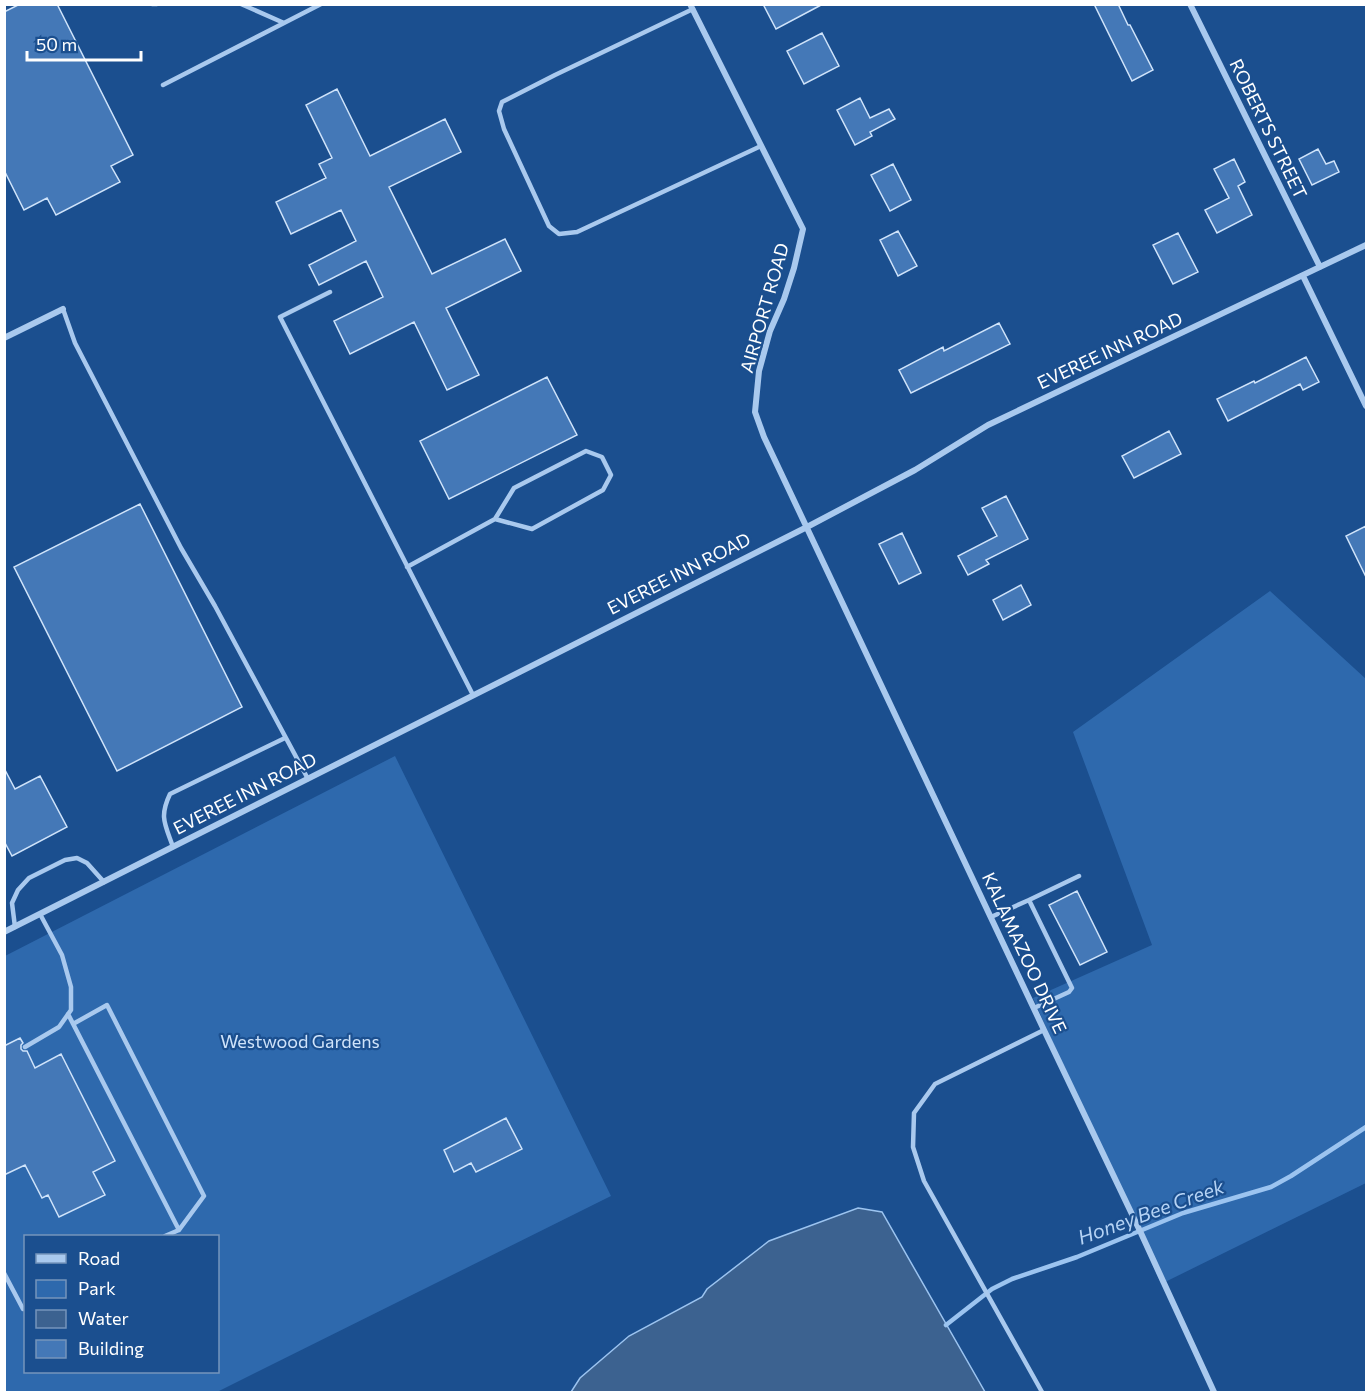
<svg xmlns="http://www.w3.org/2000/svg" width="1371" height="1397" viewBox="0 0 1371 1397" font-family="Commissioner,sans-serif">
  <rect width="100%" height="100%" fill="#1b4f8f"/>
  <path fill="#2e69ad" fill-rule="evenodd" d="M1270,591L1366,679V1183L1161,1284L1033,998L1152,945L1073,732Z
    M395,756L611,1196L217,1392H5V956ZM26,1236H218V1372H26Z"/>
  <path fill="#3c6290" stroke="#9cc4f0" stroke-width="1.5" d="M858,1208L882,1212L985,1392H571L580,1378L629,1336L702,1297L707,1289L769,1241Z"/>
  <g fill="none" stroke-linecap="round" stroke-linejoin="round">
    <path stroke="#9cc4f0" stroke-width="4.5" d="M946,1325L992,1289L1012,1279L1077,1257L1183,1213L1271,1187L1291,1176L1366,1127"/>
  </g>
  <path fill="#4478b7" stroke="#cfe3fa" stroke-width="1.5" d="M20,4H57L133,155L111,166L120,182L56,215L47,198L24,210L4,170V12Z
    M763,4H823L776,29Z
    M1094,4H1118L1128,25H1130L1153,70L1132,81Z
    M822,33L839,66L804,84L787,51Z
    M337,89L370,156L445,119L461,152L389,187L432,274L505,239L521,271L446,308L479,375L447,390L414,322L350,354L334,321L383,297L366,261L319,285L309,265L356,241L341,210L291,234L276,202L326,178L319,164L332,158L306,105Z
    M860,98L870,118L889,109L895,119L870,132L872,136L855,145L837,110Z
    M1318,149L1326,164L1334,161L1339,172L1312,185L1299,159Z
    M1234,159L1245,182L1238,186L1252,215L1217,233L1205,210L1229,198L1214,169Z
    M893,164L911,200L890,211L871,175Z
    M898,231L917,266L898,276L880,240Z
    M1178,233L1198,272L1173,284L1153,245Z
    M999,323L1010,344L911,393L899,370L943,347L944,351Z
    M1306,357L1319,382L1303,390L1300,384L1228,421L1217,399L1254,381L1255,383Z
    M547,377L577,435L449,499L420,441Z
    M1169,431L1181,454L1134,478L1122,456Z
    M1006,496L1028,539L986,560L989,564L968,575L958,556L997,536L982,508Z
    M140,504L242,707L117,771L14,567Z
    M1366,526V577L1346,536Z
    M902,533L921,573L899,584L879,544Z
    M1021,585L1031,605L1003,620L993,600Z
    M4,768L15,789L40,776L67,827L12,856L4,841Z
    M1077,891L1107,952L1080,965L1049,905Z
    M20,1038L23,1043L21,1045V1049L23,1051H27L35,1068L61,1054L115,1161L93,1172L105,1195L59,1217L48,1195L42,1198L25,1165L4,1175V1046Z
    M506,1118L522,1149L476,1172L471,1163L454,1172L444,1150Z"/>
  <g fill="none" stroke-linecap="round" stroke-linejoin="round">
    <path stroke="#a9c9ee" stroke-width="4.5" d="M152,4H157
      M241,4L284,23L321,4
      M693,9L555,75L502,102L499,111L504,129L549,226L559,234L577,232L761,146
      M163,85L284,23
      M330,292L280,317L473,695
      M63,309L75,343L181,548L215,606L308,779
      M407,567L495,519L514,488L586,451L602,457L611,475L603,490L532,529L495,519
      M173,847C165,824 159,817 170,794L285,738
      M1029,900L1079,876
      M991,917L1029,900L1072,988L1069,992L1034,1008
      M15,927L12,903L18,890L29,878L65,860L77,858L87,863L104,882
      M68,1014L179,1230L165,1236
      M73,1024L107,1005L204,1196L179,1230
      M25,1047L59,1027L71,1010V987L62,955L40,914
      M4,1273L23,1309L26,1308
      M1042,1392L924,1181L913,1147L914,1113L935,1084L1044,1030"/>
    <path stroke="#a9c9ee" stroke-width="6" d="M690,4L803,229L794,268L784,299L770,331L759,371L755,412L764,437L1044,1030L1140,1231L1214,1392
      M1190,4L1320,267
      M1303,276L1366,406
      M4,338L63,309
      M4,932L807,527L915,470L988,425L1366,245"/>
  </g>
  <g text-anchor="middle" stroke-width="4.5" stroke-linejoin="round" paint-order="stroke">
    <g font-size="18" fill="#fff" stroke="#1b4f8f">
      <text transform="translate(1268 129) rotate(64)" y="6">ROBERTS STREET</text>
      <text transform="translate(765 308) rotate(-74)" y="6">AIRPORT ROAD</text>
      <text transform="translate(1110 351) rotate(-25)" y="6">EVEREE INN ROAD</text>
      <text transform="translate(679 574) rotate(-27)" y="6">EVEREE INN ROAD</text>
      <text transform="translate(245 794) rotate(-27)" y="6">EVEREE INN ROAD</text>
      <text transform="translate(1024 953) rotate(65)" y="6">KALAMAZOO DRIVE</text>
    </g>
    <g font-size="18" fill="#cfe3fa" stroke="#1b4f8f">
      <text x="300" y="1048">Westwood Gardens</text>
    </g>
    <g font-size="20" font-style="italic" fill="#b5d3f5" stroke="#1b4f8f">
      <text transform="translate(1151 1212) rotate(-20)" y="7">Honey Bee Creek</text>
    </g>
  </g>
  <rect width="1371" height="1397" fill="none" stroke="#ffffff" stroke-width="12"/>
  <rect x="24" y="1235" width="195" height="138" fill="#1b4f8f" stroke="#7695bc" stroke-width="1.5"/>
  <rect x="36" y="1254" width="30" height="9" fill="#a9c9ee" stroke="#7695bc" stroke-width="1.5"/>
  <text x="78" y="1265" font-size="18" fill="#ffffff">Road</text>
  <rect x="36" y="1280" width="30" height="18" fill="#2e69ad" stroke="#7695bc" stroke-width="1.5"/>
  <text x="78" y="1295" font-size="18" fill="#ffffff">Park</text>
  <rect x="36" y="1310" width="30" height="18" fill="#3c6290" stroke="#7695bc" stroke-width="1.5"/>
  <text x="78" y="1325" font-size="18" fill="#ffffff">Water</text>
  <rect x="36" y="1340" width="30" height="18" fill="#4478b7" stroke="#7695bc" stroke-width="1.5"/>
  <text x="78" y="1355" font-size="18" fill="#ffffff">Building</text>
  <path d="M27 51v9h114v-9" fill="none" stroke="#ffffff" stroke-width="3"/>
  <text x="36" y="51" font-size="18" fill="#ffffff" stroke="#1b4f8f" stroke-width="4.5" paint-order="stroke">50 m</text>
</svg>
